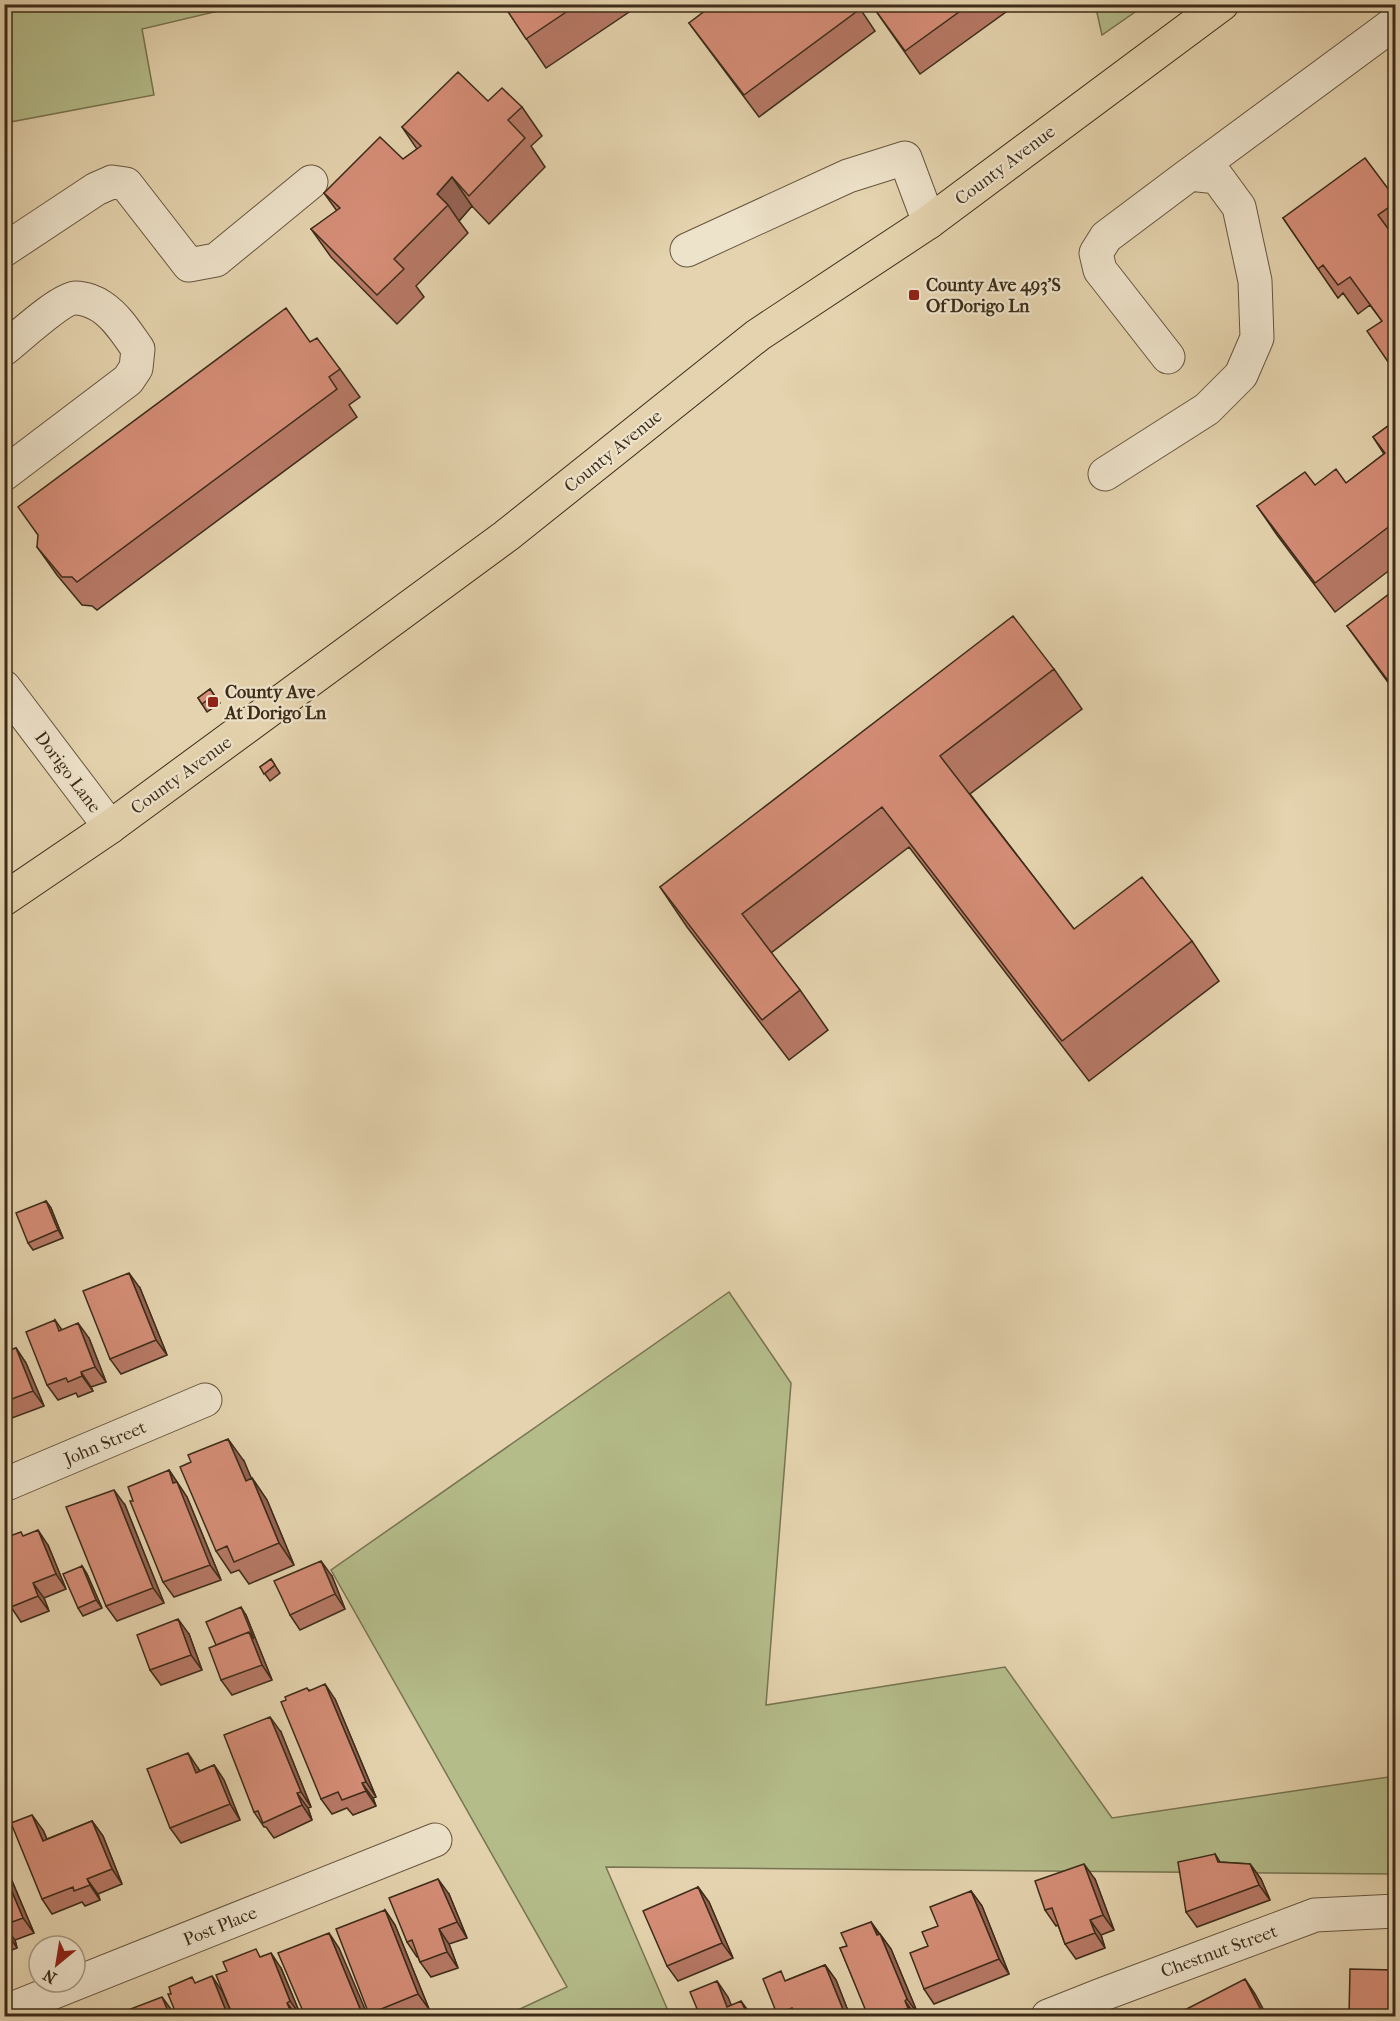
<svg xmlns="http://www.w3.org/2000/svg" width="1400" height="2021" viewBox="0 0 1400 2021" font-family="'IM FELL French Canon',serif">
  <rect width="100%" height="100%" fill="#e4d3ae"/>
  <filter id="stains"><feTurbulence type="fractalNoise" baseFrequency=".00333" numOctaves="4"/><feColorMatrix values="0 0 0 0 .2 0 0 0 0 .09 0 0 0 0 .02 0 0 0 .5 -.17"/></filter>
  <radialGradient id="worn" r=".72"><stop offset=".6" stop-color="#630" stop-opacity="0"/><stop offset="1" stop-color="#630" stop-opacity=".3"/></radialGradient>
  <path fill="#b4bc8a" stroke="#787452" stroke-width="1.5" d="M5,4H244V5L142,29L154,95L5,123Z
    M1095,4H1145V5L1102,35Z
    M729,1292L791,1383L766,1705L1005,1667L1112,1818L1395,1776V1874L606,1867L669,2013L660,2016H505L567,1987L331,1570Z"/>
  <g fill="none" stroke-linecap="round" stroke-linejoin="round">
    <g stroke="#67563e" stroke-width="35">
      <path id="minor" d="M1190,174L1396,22
        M4,250L96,189L112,182L126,184L189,265L216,260L311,182
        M687,250L848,176L905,158L929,222
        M4,349C18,338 61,298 76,298C84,298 95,302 102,307C117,317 128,335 138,349L136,368L128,380L4,474
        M1105,474L1207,409L1241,375L1257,338L1255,281L1239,207L1217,177L1190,174L1106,237L1096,253L1100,270L1168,357
        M4,687L110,827
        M4,1485L205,1400
        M4,2012L435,1840
        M1048,2016L1101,1995L1315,1915L1396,1911"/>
    </g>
    <g stroke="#3d2c19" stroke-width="35">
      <path id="major" d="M4,899L110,827L506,536L758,335L929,222L1222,4"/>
    </g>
    <use href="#minor" stroke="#ede2ca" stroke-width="33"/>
    <use href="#major" stroke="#e4d3ae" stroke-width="33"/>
  </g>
  <path fill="#b77966" stroke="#3d2c19" stroke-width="1.5" d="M503,4H641L546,68Z
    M857,4L875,31L759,117L689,23Z
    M871,4H1017L920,74Z
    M488,101L522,107L542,136L531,146L545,167L489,224L472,206L459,221L468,233L416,286L424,297L397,324L331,257L311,229L337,211L324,193L403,159L417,149L402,127Z
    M1395,198V372L1382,321L1370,305L1358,314L1343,293L1338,298L1283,218Z
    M310,342L340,369L360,397L349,405L357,417L97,610L92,606L82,605L57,575L37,547Z
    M1395,413V566L1335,612L1277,535L1257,506L1315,485L1346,483L1384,454L1373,437L1392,423Z
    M1395,595V692L1347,626Z
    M1054,669L1082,709L970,794L1074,929L1192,941L1219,981L1089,1081L909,847L771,953L800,990L828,1030L789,1060L687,927L660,887Z
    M210,689L220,703L207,712L198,698Z
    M271,759L280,773L270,781L260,767Z
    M4,1108L8,1118L4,1120Z
    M46,1201L51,1208L63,1238L33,1250L28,1243Z
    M140,1288L167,1355L121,1374L110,1359Z
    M55,1320L62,1330L89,1338L106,1382L91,1387L93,1391L78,1397L76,1393L58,1400L47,1385Z
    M16,1348L26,1363L44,1406L4,1421V1352Z
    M244,1461L251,1479L252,1478L267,1500L294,1565L249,1584L239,1570L231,1573L216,1551Z
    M169,1470L187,1497L221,1580L174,1597L163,1582L133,1501Z
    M125,1505L164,1603L117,1621L106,1606Z
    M24,1536L48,1545L66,1589L44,1598L49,1611L21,1622L11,1607Z
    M82,1566L87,1574L102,1608L83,1616L78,1608Z
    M332,1576L345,1609L300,1630L290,1615Z
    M246,1615L272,1680L232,1695L221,1680L216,1645Z
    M189,1634L202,1670L161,1685L150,1670Z
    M309,1690L335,1699L376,1797L373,1798L376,1806L353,1815L347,1808L332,1814L321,1799Z
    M281,1732L311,1807L308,1808L312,1820L274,1838L266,1827H264L254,1812Z
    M214,1765L224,1780L240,1820L181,1843L170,1828L198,1768L200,1771Z
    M92,1821L103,1836L122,1884L98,1894L100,1900L85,1906L82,1902L52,1914L42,1899L43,1830L47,1839Z
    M1215,1854L1220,1862L1250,1864L1261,1879L1270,1900L1197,1927L1186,1912Z
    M4,1862L34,1933L15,1940L17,1948L4,1953Z
    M1095,1879L1114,1930L1101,1935L1105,1948L1076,1959L1065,1944L1058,1925L1056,1926L1045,1910Z
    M698,1887L709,1902L733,1958L678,1981L667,1966Z
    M971,1891L982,1906L1009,1974L934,2004L924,1989L928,1946L938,1926Z
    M449,1894L467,1938L449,1944L458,1968L431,1977L420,1962L418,1957H417L407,1942Z
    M385,1910L395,1925L429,2009L411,2016H371L369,2014Z
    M871,1922L891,1949L918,2014L916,2016H869L840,1948L847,1946Z
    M262,1957L281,1968L301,2016H233Z
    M825,1965L836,1980L850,2016H779L777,2014L787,1980Z"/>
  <path fill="#956353" stroke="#3d2c19" stroke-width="1.5" d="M452,177L472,206L459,221L448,205L437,194Z
    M46,1201L51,1208L63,1238L58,1230Z
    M129,1273L140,1288L167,1355L156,1340Z
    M78,1323L89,1338L106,1382L95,1367Z
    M16,1348L26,1363L44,1406L33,1391Z
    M81,1372L91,1387L93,1391L82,1376Z
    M228,1439L244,1461L262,1503L246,1481Z
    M169,1470L187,1497L221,1580L210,1565L173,1483Z
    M252,1478L267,1500L294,1565L279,1543Z
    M114,1490L125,1505L164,1603L153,1588Z
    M38,1530L48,1545L66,1589L56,1574Z
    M321,1561L332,1576L345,1609L335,1594Z
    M82,1566L87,1574L102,1608L96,1600Z
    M33,1583L44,1598L49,1611L38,1596Z
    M241,1607L246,1615L272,1680L262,1665L249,1632Z
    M178,1619L189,1634L202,1670L191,1655Z
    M325,1684L335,1699L376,1797L366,1782Z
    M270,1717L281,1732L311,1807L301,1792Z
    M188,1753L198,1768L206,1788L196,1773Z
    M214,1765L224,1780L240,1820L230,1804Z
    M362,1783L373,1798L376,1806L366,1791Z
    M297,1793L308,1808L312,1820L302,1805Z
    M32,1815L43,1830L54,1856L43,1841Z
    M92,1821L103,1836L122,1884L112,1869Z
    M4,1862L34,1933L23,1918L4,1873Z
    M1084,1864L1095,1879L1114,1930L1103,1915Z
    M1250,1864L1261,1879L1270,1900L1259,1885Z
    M87,1879L98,1894L100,1900L90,1885Z
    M438,1879L449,1894L467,1938L457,1922Z
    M698,1887L709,1902L733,1958L722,1943Z
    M971,1891L982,1906L1009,1974L999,1959Z
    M385,1910L395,1925L429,2009L418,1994Z
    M1090,1920L1101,1935L1105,1948L1095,1933Z
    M871,1922L881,1937L877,1935Z
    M4,1926L15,1940L17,1948L7,1933Z
    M439,1929L449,1944L458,1968L447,1952Z
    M329,1933L339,1948L368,2016H363Z
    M880,1934L891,1949L918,2014L907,1999Z
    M271,1953L281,1968L301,2016L290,2001Z
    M825,1965L836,1980L850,2016H847L844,2012Z
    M212,1976L222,1991L233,2016H228Z
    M1245,1979L1255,1994L1267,2016H1264Z
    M717,1981L728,1997L736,2016L727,2007Z
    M162,1997L173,2012L175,2016H170Z
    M741,2001L752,2016H748Z
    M905,2001L916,2016H914L908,2008Z
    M287,2003L297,2016H293Z"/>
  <path fill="#d58d77" stroke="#3d2c19" stroke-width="1.5" d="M503,4H578L526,39Z
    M714,4H857L860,9L744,95L689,23Z
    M871,4H970L905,51Z
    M458,72L488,101L502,88L522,107L508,120L525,138L469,196L452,177L437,194L448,205L394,259L404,269L377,295L311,229L340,208L324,193L380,137L403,159L421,146L402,127Z
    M1365,158L1395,198V203L1378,215L1395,238V372L1367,331L1382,321L1350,277L1338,285L1323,265L1318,269L1283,218Z
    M286,308L310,342L317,338L340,369L329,377L337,389L77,582L72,577H62L37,547L38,535L18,507Z
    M1395,413V522L1315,583L1257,506L1305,472L1315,485L1336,469L1346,483L1385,453L1373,437L1392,423L1389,417Z
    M1393,591L1395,595V690L1347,626Z
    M1013,616L1054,669L940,756L1074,929L1142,877L1192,941L1062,1041L882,807L742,914L800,990L762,1020L660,887Z
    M210,689L214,695L202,704L198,698Z
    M271,759L275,765L264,774L260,767Z
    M46,1201L58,1230L28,1243L16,1213Z
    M129,1273L156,1340L110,1359L83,1291Z
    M55,1320L59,1331L78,1323L95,1367L81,1372L82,1376L68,1382L66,1378L47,1385L26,1332Z
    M16,1348L33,1391L4,1402V1352Z
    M228,1439L246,1481L252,1478L279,1543L234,1562L227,1546L216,1551L180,1467L191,1462L188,1455Z
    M169,1470L173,1483L177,1482L210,1565L163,1582L130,1501H133L128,1487Z
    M114,1490L153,1588L106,1606L66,1507Z
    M38,1530L56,1574L33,1583L38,1596L11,1607L4,1592V1538L21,1532L23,1536Z
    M321,1561L335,1594L290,1615L274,1581Z
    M82,1566L96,1600L78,1608L63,1574Z
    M241,1607L254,1639L249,1632L216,1645L206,1622Z
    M178,1619L191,1655L150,1670L137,1635Z
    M249,1632L262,1665L221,1680L209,1648Z
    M325,1684L366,1782L362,1783L366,1791L342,1800L338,1792L321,1799L281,1702L286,1700L285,1697L307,1688L309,1691Z
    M270,1717L301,1792L297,1793L302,1805L263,1823L258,1811L254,1812L224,1735Z
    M188,1753L196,1773L214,1765L230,1804L170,1828L147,1769Z
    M32,1815L43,1841L92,1821L112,1869L87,1879L90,1885L74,1891L73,1887L42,1899L11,1823Z
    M1215,1854L1218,1862L1250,1864L1259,1885L1186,1912L1178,1862Z
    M1084,1864L1103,1915L1090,1920L1095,1933L1065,1944L1052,1908L1045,1910L1035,1881Z
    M4,1873L23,1918L4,1925Z
    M438,1879L457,1922L439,1929L447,1952L420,1962L412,1940L407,1942L389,1898Z
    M698,1887L722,1943L667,1966L643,1911Z
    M971,1891L999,1959L924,1989L910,1953L928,1946L922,1932L938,1926L930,1907Z
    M385,1910L418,1994L369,2014L336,1929Z
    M871,1922L877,1935L880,1934L907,1999L905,2001L908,2008L884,2016L882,2011L868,2016L840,1948L847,1946L841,1933Z
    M329,1933L363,2016H305L278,1953Z
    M256,1949L260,1957L271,1953L290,2001L287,2003L293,2016H233L216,1975L227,1971L223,1962Z
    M825,1965L844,2012L832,2016H827V2015L823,2016H795L792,2008L777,2014L763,1979L781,1971L785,1981Z
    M1350,1969L1395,1970V2016H1349Z
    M212,1976L228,2016H177L168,1994H171L169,1987L192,1977L195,1983Z
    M1245,1979L1264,2016H1173Z
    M717,1981L727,2007L741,2001L748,2016H700L690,1992Z
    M162,1997L170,2016H122L120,2013Z"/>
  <g fill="#8f2418" stroke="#ede2ca" stroke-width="2">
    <rect x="908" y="289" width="12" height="12" rx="3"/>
    <rect x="207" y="696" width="12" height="12" rx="3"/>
  </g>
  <g text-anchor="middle" stroke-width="4.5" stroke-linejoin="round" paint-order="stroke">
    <g font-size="18" fill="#3d2c19" stroke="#ede2ca">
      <text transform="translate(1005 165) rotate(-37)" y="6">County Avenue</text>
      <text transform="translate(613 451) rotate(-39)" y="6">County Avenue</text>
      <text transform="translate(68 772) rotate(53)" y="6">Dorigo Lane</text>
      <text transform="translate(181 775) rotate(-36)" y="6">County Avenue</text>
      <text transform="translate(105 1443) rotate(-23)" y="6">John Street</text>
      <text transform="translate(220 1926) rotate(-22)" y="6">Post Place</text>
      <text transform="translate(1219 1951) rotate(-20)" y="6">Chestnut Street</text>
    </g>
    <g font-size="18" font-weight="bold" fill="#3d2c19" stroke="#ede2ca" text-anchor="start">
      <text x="926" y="291">County Ave 493'S<tspan x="926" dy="21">Of Dorigo Ln</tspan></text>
      <text x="225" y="698">County Ave<tspan x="225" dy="21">At Dorigo Ln</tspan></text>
    </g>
  </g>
  <rect width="1400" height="2021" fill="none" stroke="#e4d3ae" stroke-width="24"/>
  <rect x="6" y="6" width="1388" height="2009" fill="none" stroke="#3d2c19" stroke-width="3"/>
  <rect x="12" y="12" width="1376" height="1997" fill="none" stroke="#3d2c19" stroke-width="1.5"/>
  <g transform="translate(57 1964) rotate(210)"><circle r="28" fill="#ede2ca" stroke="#a79983" stroke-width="1.5"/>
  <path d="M0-4.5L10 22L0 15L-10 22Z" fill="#8f2418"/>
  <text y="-9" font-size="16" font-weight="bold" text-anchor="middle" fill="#3d2c19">N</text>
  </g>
  <rect width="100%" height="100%" filter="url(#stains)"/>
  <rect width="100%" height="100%" fill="url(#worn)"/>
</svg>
